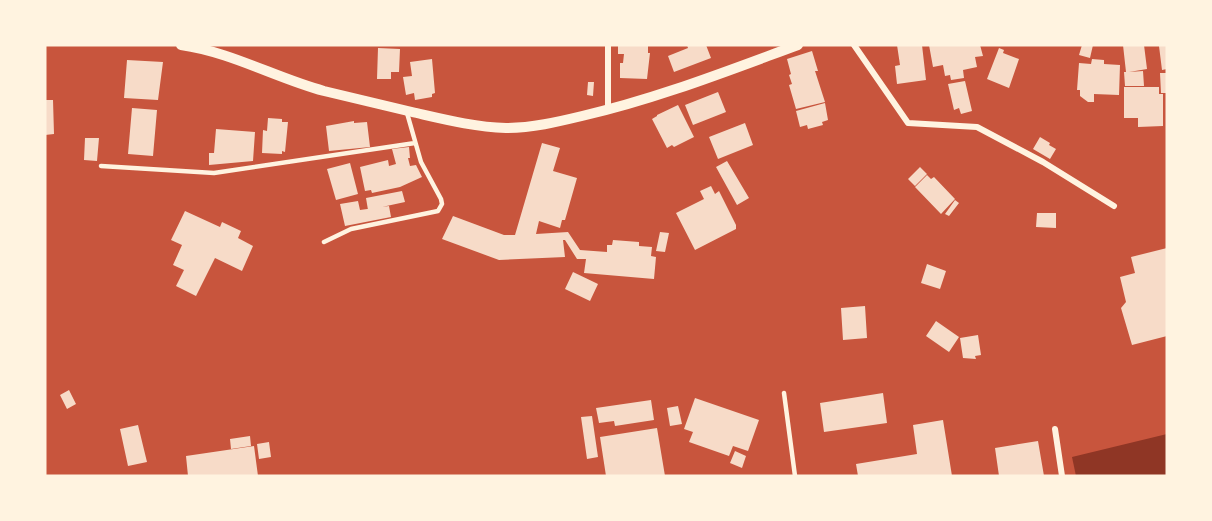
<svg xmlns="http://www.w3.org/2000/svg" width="1212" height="521" viewBox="0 0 1212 521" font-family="'Space Grotesk',sans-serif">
  <rect width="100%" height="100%" fill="#c8553d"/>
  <path fill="#8f3625" d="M1167,434V476H1076L1072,457Z"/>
  <path fill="#f7dbc8" d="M618,45H648V53H650L647,79L620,78V63H623L624,54H618Z
    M687,45H706L711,58L674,72L668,56L688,48Z
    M897,45H922L926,80L897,84L895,66L900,65Z
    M929,45H980L983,56L975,57L977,67L963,70L964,78L951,80L950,75L945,76L943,65L933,67Z
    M1082,45H1093L1090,58L1079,55Z
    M1123,45H1144L1147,69L1129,72L1143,71L1144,86H1125L1124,72H1126Z
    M1167,45V69L1162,70L1159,46Z
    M378,48L400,49L399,72H391V79H377Z
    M999,48L1004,50L1003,53L1019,59L1009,88L987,79Z
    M812,51L818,71H815L825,102L796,109L789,85L792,84L789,75L791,74L787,59Z
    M432,59L435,93L432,94V97L415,100L414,93L406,95L403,77L412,76L410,62Z
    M1092,59L1104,60V64L1120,65L1119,95L1094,94V102H1088L1080,96V90H1077L1079,63L1091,64Z
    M127,60L163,62L158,100L124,98Z
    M1160,73H1167V93H1161Z
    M965,81L972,111L961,114L959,108L954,110L948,84Z
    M588,82H594L593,96L587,95Z
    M1124,87H1159V94H1163V126L1138,127V118H1124Z
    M718,92L726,112L693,125L685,105Z
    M45,100H53L54,134L45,135Z
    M825,103L828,120L822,122L823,125L808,129L807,125L800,127L796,111Z
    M678,105L694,137L674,147L672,145L667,148L652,119L657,116V115Z
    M132,108L157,110L153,156L128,154Z
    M268,118L282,119V122H288L285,152L282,151V154L262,153L263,130L267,131Z
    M354,121V123L367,122L370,147L329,151L326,126Z
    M745,123L753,145L718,159L709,137Z
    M216,129L255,132L253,161L209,165V153H214Z
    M1040,137L1050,143L1049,145L1056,149L1050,159L1033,149Z
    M85,138H99L97,161L84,160Z
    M542,143L560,148L553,171L577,178L565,220H562L560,228L539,221L536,234L568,232L580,250L607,252V245H612L613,240L639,242V246L652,247L651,256L656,257L654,279L584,273L586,259H577L565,240H563L565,257L499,260L442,239L453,216L504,235H515Z
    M409,147L410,158H408L410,166L416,165L422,177L400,187L372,193L371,190L365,191L360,167L388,160L389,166L396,164L392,149Z
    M727,161L749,198L737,205L716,167Z
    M350,163L358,194L336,200L327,169Z
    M920,167L927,174L915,186L908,179Z
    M927,175L931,179L934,177L955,199L941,214L915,187Z
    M711,186L715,194L719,191L736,225V229L695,250L676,213L704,199L700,191Z
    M402,191L405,202L368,210L366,198Z
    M955,200L959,203L949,216L945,214Z
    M358,201L360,210L389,206L391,217L345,226L340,204Z
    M185,211L220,227L222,222L241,231L238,238L253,246L242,271L215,258L196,296L176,286L184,270L173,265L182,245L171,240Z
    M1037,213H1056V228L1036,227Z
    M660,232L669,233L665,252L656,251Z
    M1167,248V336L1132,345L1121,308L1126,302L1120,277L1135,273L1131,257Z
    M927,264L946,271L940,289L921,283Z
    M573,272L598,284L590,301L565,289Z
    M865,306L867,338L843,340L841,308Z
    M936,321L959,337L949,352L926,336Z
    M978,335L981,355L975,356L976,359L963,358L960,338Z
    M69,390L76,404L67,409L60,395Z
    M883,393L887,423L824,432L820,403Z
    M695,398L759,420L748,451L733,446L729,456L689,442L693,432L684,429Z
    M651,400L654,420L615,426L614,421L599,423L596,408Z
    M678,406L682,424L670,426L667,408Z
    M592,416L598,457L587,459L581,417Z
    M943,420L952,476H858L856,464L917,454L913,425Z
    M138,425L147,462L128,466L120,429Z
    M657,428L665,476H606L600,437Z
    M250,436L251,446L231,449L230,439Z
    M1038,441L1044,476H999L995,448Z
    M269,442L271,457L259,459L257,444Z
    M254,446L258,476H188L186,456Z
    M735,451L746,456L742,468L730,463Z"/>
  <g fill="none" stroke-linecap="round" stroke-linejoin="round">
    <path stroke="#fff3e0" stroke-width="4.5" d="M101,166L214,173L415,143
      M324,242L351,229L438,211L442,204L441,199L421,162L407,113
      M784,393L795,476"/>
    <path stroke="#fff3e0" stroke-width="6" d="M854,45L908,123L977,127L1043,162L1114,206
      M608,110V45
      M1055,429L1062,476"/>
    <path stroke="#fff3e0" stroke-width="10" d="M181,45C231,52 276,78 324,91C353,98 383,105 412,112C443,119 474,127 506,128C532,128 557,122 582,116C656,99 727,71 798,45"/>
  </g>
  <rect width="1212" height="521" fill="none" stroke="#fff3e0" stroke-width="93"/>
</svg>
